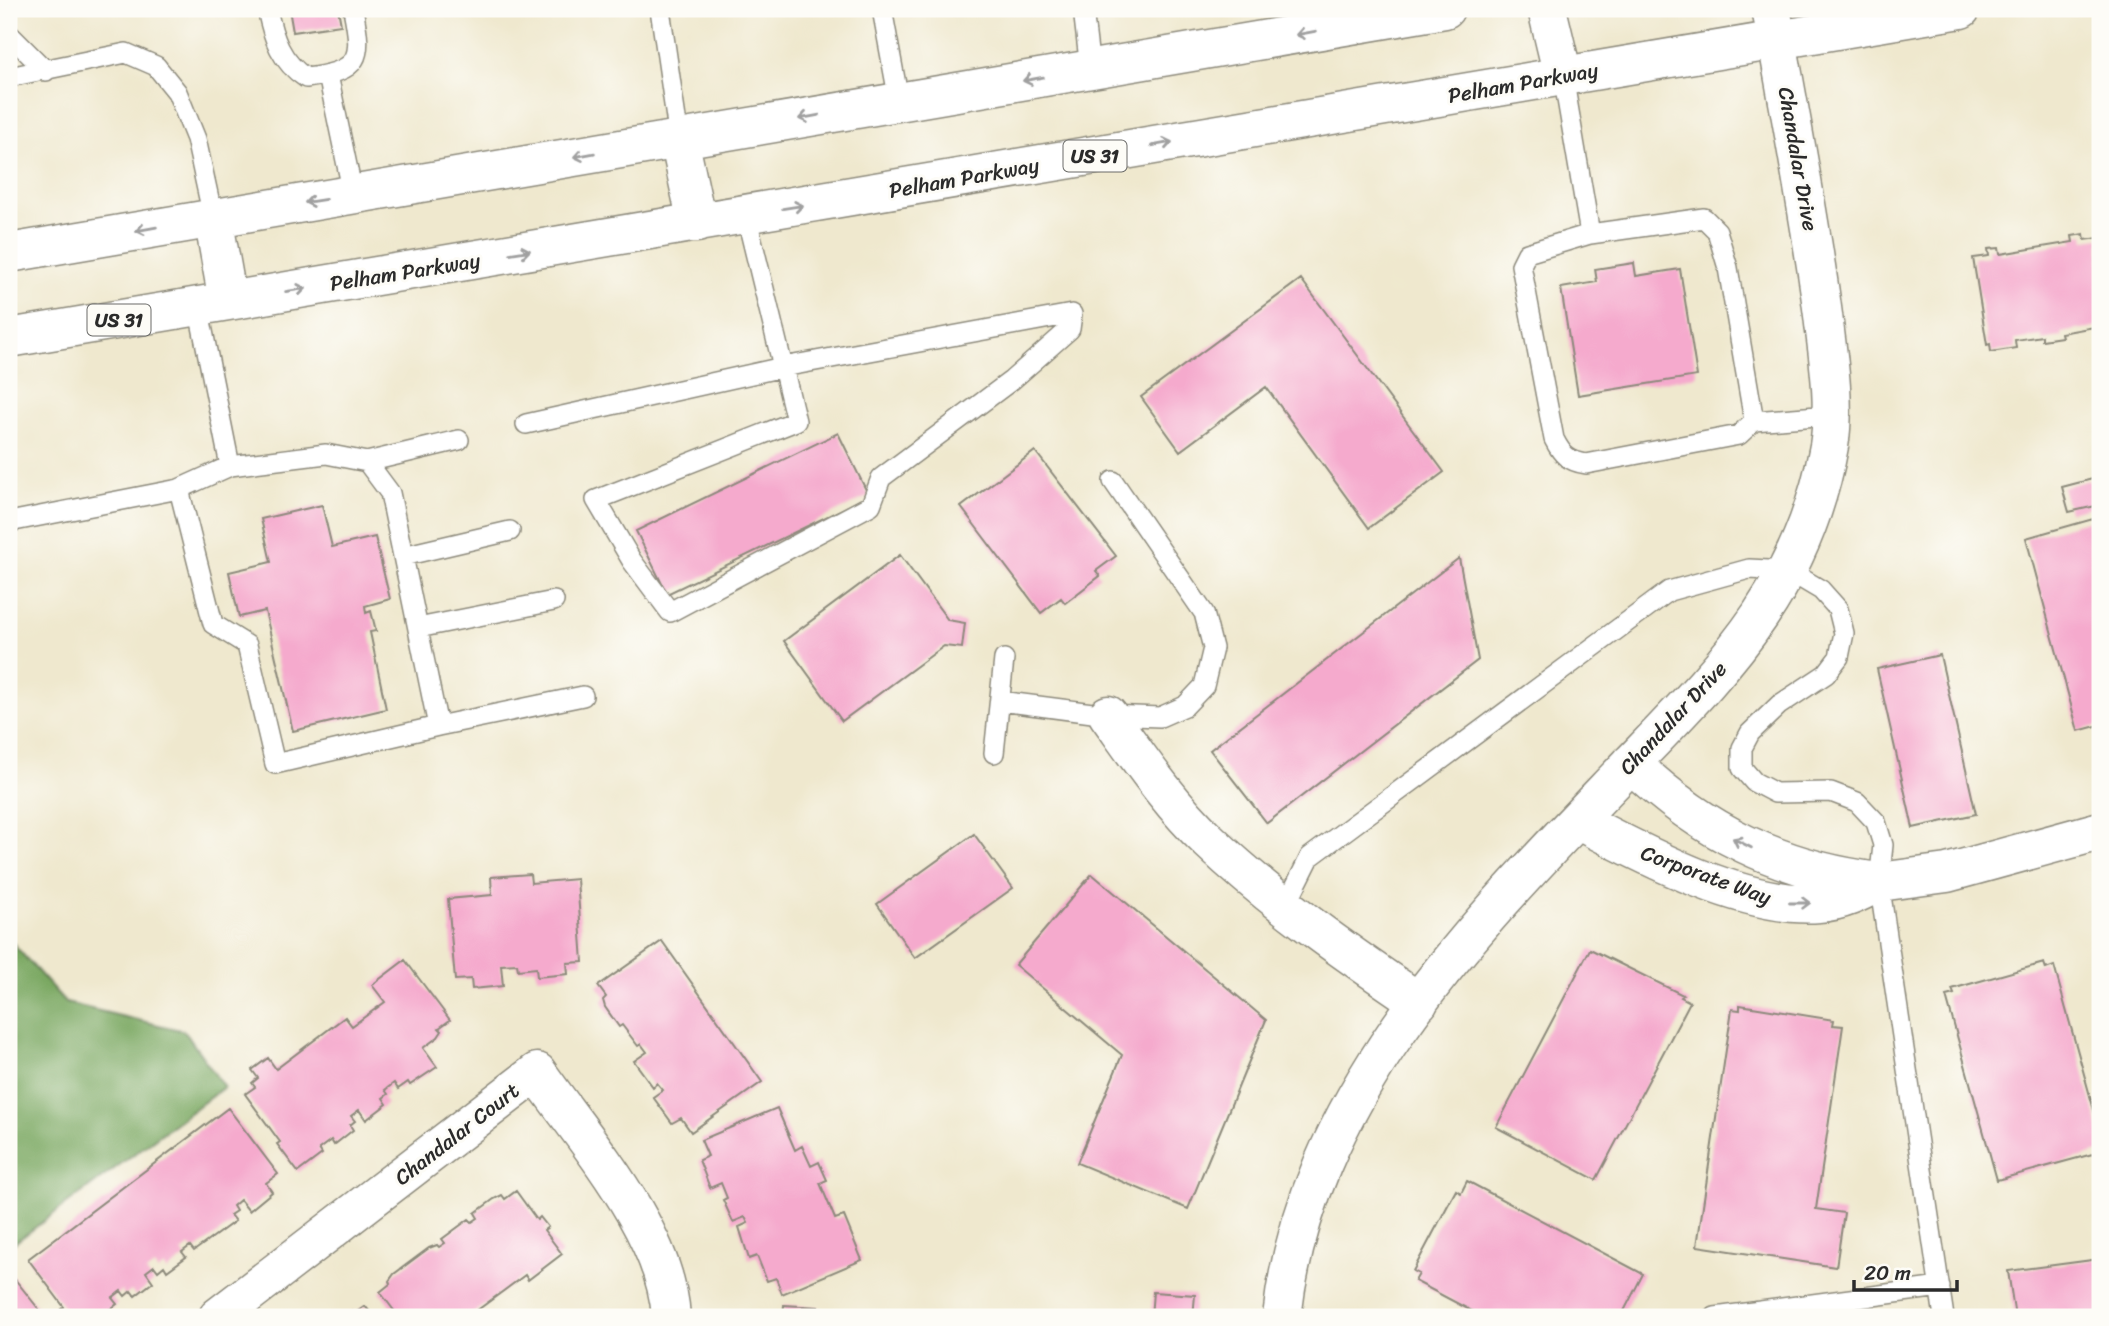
<svg xmlns="http://www.w3.org/2000/svg" width="2109" height="1326" viewBox="0 0 2109 1326" font-family="Sriracha,sans-serif">
  <rect width="100%" height="100%" fill="#fdfcf7"/>
  <filter id="ink" filterUnits="userSpaceOnUse"><feTurbulence type="fractalNoise" baseFrequency=".0143" numOctaves="2"/><feDisplacementMap in="SourceGraphic" scale="14" xChannelSelector="R" yChannelSelector="G"/><feConvolveMatrix kernelMatrix="1 2 1 2 8 2 1 2 1" color-interpolation-filters="sRGB"/></filter>
  <filter id="wash" filterUnits="userSpaceOnUse"><feTurbulence type="fractalNoise" baseFrequency=".00686" numOctaves="4" result="noise"/><feDisplacementMap in="SourceGraphic" scale="28" xChannelSelector="R" yChannelSelector="G"/><feGaussianBlur stdDeviation="1.57" result="paint"/><feColorMatrix in="noise" values="0 0 0 0 0 0 0 0 0 0 0 0 0 0 0 0 0 1.4 0 .05"/><feComposite in="paint" operator="in"/></filter>
  <g filter="url(#wash)">
    <rect width="100%" height="100%" fill="#efe8ce"/>
    <path fill="#7aa862" stroke="#526a46" stroke-width="2" d="M9,939L66,1003L184,1031L224,1087L9,1247V1114L13,1111L9,1047Z"/>
    <g id="blocks">
      <path fill="#f5aacd" d="M289,9H338L341,25L293,32Z
        M2084,234L2085,240L2100,238V326L2061,333L2062,337L2042,340V336L2015,340L2016,348L1991,352L1990,344L1987,345L1973,258L1989,256L1988,249L1999,248L2000,254L2073,242L2072,236Z
        M1634,263L1636,276L1680,269L1697,376L1578,395L1561,288L1597,282L1595,269Z
        M1301,279L1444,472L1369,528L1266,387L1180,451L1141,397Z
        M838,433L869,496L667,594L636,531Z
        M1035,451L1116,556L1096,571L1100,576L1065,603L1061,598L1041,613L961,507Z
        M2100,477V505L2069,512L2062,487Z
        M322,505L332,547L375,537L390,599L365,606L366,613L371,611L376,631L370,632L386,709L293,731L265,611L239,617L229,572L271,562L261,519Z
        M2100,517V725L2078,731L2026,538Z
        M900,555L948,620L965,623L962,648L944,646L842,721L784,641Z
        M1459,558L1478,660L1267,823L1210,750Z
        M1940,655L1976,814L1913,828L1877,669Z
        M974,834L1013,888L915,958L877,904Z
        M530,874L531,883L577,879L583,962L567,963L568,974L537,977L536,968L518,970L517,964L501,965L503,986L472,989L471,979L455,980L448,899L492,895L491,877Z
        M1092,874L1266,1020L1188,1209L1077,1163L1122,1055L1015,965Z
        M662,941L762,1082L691,1132L681,1118L672,1123L653,1097L663,1090L657,1083L653,1087L634,1061L647,1052L641,1044L638,1046L622,1025L619,1027L605,1007L603,1000L606,997L598,986Z
        M1590,949L1683,995L1681,997L1690,1002L1596,1180L1496,1127Z
        M405,960L450,1020L439,1028L442,1031L438,1037L423,1048L437,1067L410,1085L408,1082L398,1089L394,1083L385,1090L388,1094L383,1098L387,1104L366,1120L359,1110L351,1116L355,1121L350,1125L353,1130L334,1145L331,1140L319,1149L322,1154L298,1172L277,1144L280,1142L245,1094L255,1087L252,1083L258,1078L252,1070L268,1058L276,1069L345,1017L352,1026L385,1002L372,985Z
        M2044,963L2046,969L2054,966L2100,1132V1152L1997,1180L1946,996L1954,994L1952,989Z
        M1740,1005L1834,1020L1833,1025L1843,1026L1816,1209L1844,1213L1836,1267L1697,1246L1732,1009L1740,1010Z
        M228,1108L278,1174L266,1183L272,1192L249,1211L240,1200L233,1206L236,1211L230,1215L235,1221L194,1251L190,1246L182,1252L186,1257L167,1271L164,1266L158,1271L154,1266L146,1272L153,1282L135,1296L131,1291L125,1296L121,1291L112,1298L117,1304L100,1317H66L61,1309L64,1307L28,1259Z
        M777,1108L795,1150L802,1146L811,1166L819,1162L827,1180L820,1183L835,1219L844,1216L862,1260L782,1294L776,1278L767,1281L757,1256L749,1259L739,1227L748,1223L745,1217L733,1222L723,1200L727,1198L721,1183L710,1188L699,1160L708,1156L701,1140Z
        M1467,1181L1643,1274L1621,1317H1483L1415,1281L1419,1274L1413,1271L1456,1190L1461,1193Z
        M516,1191L537,1220L540,1217L548,1227L544,1230L562,1254L528,1280L525,1275L468,1317H399L380,1292L390,1284L389,1281L394,1274L429,1248L437,1245L439,1247L445,1243L442,1239L469,1219L472,1222L478,1218L475,1213L494,1199L502,1195L505,1199Z
        M2100,1259V1317H2015L2008,1271Z
        M10,1273L45,1317H9Z
        M1153,1292L1195,1295L1193,1317H1151Z
        M784,1305L818,1307V1311L871,1317H783Z
        M365,1306L374,1317H339L351,1311L354,1314Z"/>
    </g>
  </g>
  <g filter="url(#ink)">
    <use href="#blocks" fill-opacity="0" stroke="#8d8a7c" stroke-width="2"/>
    <g fill="none" stroke-linecap="round" stroke-linejoin="round">
      <g stroke="#8d8a7c" stroke-width="22">
        <path id="lane" d="M267,9C273,38 281,62 306,78C361,71 363,59 353,9
          M660,9L679,139
          M882,9L899,101
          M1083,9L1090,69
          M9,34L46,71
          M328,75L353,194
          M1563,76L1590,234L1704,218L1717,231L1728,268L1754,421L1739,435L1586,464C1568,461 1562,455 1554,439L1521,265L1527,253L1590,234
          M9,77L126,53L156,66L177,92L196,139L213,217
          M198,306L230,466L326,454L367,462L390,493L438,726L275,764L247,645L213,624L179,489L230,466
          M1072,314L1070,329L1012,380L881,478L871,505L670,612L632,561L596,500L796,421L783,367Z
          M1754,421L1830,415
          M526,424L783,367L746,215
          M367,462L459,440
          M9,522L179,489
          M403,556L510,531
          M418,628L554,601
          M1000,701L1108,715L1160,717L1185,706L1204,686L1213,648L1204,613L1113,481
          M438,726L583,696
          M994,753L1004,659
          M1285,907L1310,857L1669,591L1749,569L1789,571L1821,590L1838,609L1844,633L1839,657L1826,674L1779,705L1750,733L1742,748V768L1754,782L1775,793L1831,792L1857,802L1876,822L1883,845L1879,882L1944,1317
          M1715,1317L1940,1287"/>
      </g>
      <g stroke="#8d8a7c" stroke-width="41">
        <path id="street" d="M1108,715C1139,758 1169,803 1208,840C1272,901 1345,952 1419,1002
          M1577,820C1642,854 1745,909 1819,903C1841,902 1860,892 1879,882C1781,870 1702,832 1631,763
          M1879,882L1947,873L2100,831
          M218,1317L537,1072C586,1142 666,1231 671,1317
          M1282,1317C1306,1097 1470,931 1616,779C1716,674 1802,597 1829,446C1836,403 1828,358 1823,315C1811,223 1793,131 1777,40"/>
      </g>
      <g stroke="#8d8a7c" stroke-width="41">
        <path id="primary" d="M1547,9L1563,76
          M1771,9L1777,40
          M679,139L697,223
          M213,217L228,301
          M9,253L1445,9
          M9,338L1961,9"/>
      </g>
      <use href="#lane" stroke="#fff" stroke-width="19"/>
      <use href="#street" stroke="#fff" stroke-width="38"/>
      <use href="#primary" stroke="#fff" stroke-width="38"/>
    </g>
    <defs><path id="oneway-shaft" d="M-6 0H5M1.5-3L5.5 0L1.5 3" fill="none" stroke-width="1.6" stroke-linecap="round" stroke-linejoin="round" transform="scale(1.75)"/></defs>
    <g stroke="#a0a0a0">
      <use href="#oneway-shaft" transform="translate(1306 33) rotate(170)"/>
      <use href="#oneway-shaft" transform="translate(1033 79) rotate(170)"/>
      <use href="#oneway-shaft" transform="translate(809 117) rotate(170)"/>
      <use href="#oneway-shaft" transform="translate(1162 144) rotate(-10)"/>
      <use href="#oneway-shaft" transform="translate(584 155) rotate(170)"/>
      <use href="#oneway-shaft" transform="translate(315 201) rotate(171)"/>
      <use href="#oneway-shaft" transform="translate(793 207) rotate(-9)"/>
      <use href="#oneway-shaft" transform="translate(146 229) rotate(170)"/>
      <use href="#oneway-shaft" transform="translate(520 252) rotate(-9)"/>
      <use href="#oneway-shaft" transform="translate(296 290) rotate(-9)"/>
      <use href="#oneway-shaft" transform="translate(1742 843) rotate(-153)"/>
      <use href="#oneway-shaft" transform="translate(1800 903)"/>
    </g>
  </g>
  <g text-anchor="middle" stroke-width="6" stroke-linejoin="round" paint-order="stroke">
    <g fill="#fdfcf7" stroke="#6a6a68" stroke-width="2">
      <rect x="1063.5" y="140.5" width="63" height="31" rx="5"/>
      <rect x="87.5" y="304.5" width="63" height="31" rx="5"/>
    </g>
    <g font-size="19" font-weight="bold" fill="#2b2b2b">
      <text x="1095" y="163">US 31</text>
      <text x="119" y="327">US 31</text>
    </g>
    <g font-size="21" fill="#2b2b2b" stroke="#fdfcf7">
      <text transform="translate(1523 83) rotate(-10)" y="7">Pelham Parkway</text>
      <text transform="translate(1798 159) rotate(80)" y="7">Chandalar Drive</text>
      <text transform="translate(964 178) rotate(-10)" y="7">Pelham Parkway</text>
      <text transform="translate(405 272) rotate(-9)" y="7">Pelham Parkway</text>
      <text transform="translate(1673 718) rotate(-47)" y="7">Chandalar Drive</text>
      <text transform="translate(1706 875) rotate(20)" y="7">Corporate Way</text>
      <text transform="translate(457 1134) rotate(-38)" y="7">Chandalar Court</text>
    </g>
  </g>
  <rect width="2109" height="1326" fill="none" stroke="#fdfcf7" stroke-width="35"/>
  <path d="M1854 1280v10h103v-10" fill="none" stroke="#2b2b2b" stroke-width="3.5"/>
  <text x="1864" y="1280" font-size="21" fill="#2b2b2b" stroke="#fdfcf7" stroke-width="5" paint-order="stroke">20 m</text>
</svg>
